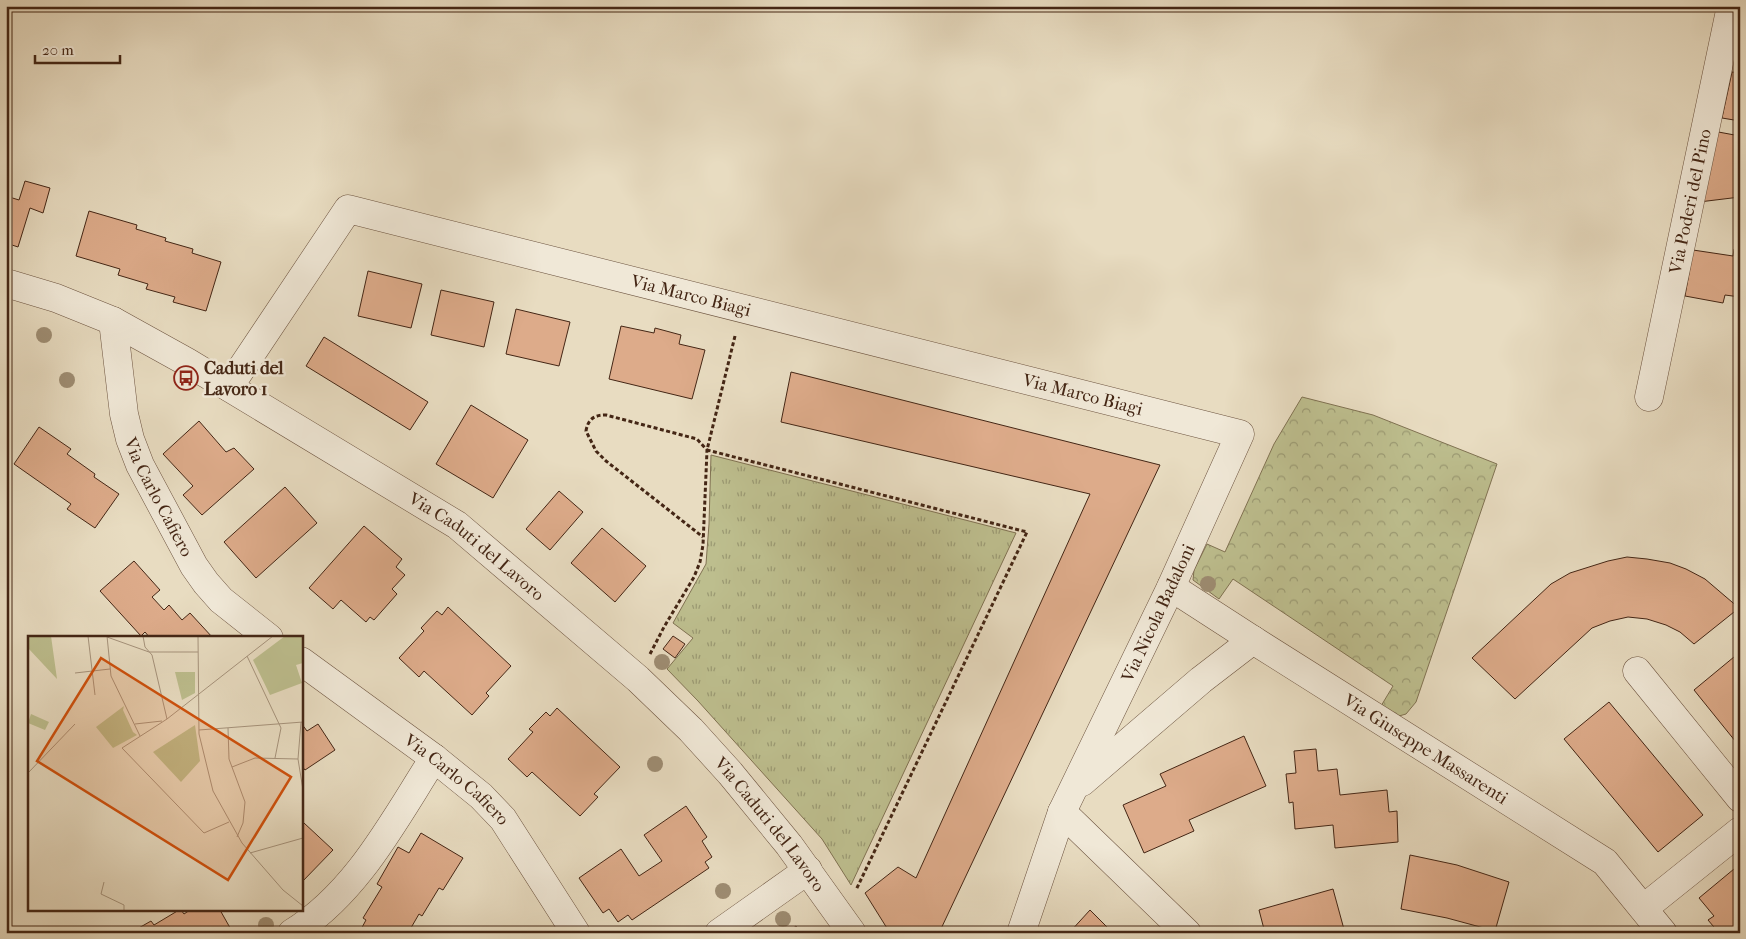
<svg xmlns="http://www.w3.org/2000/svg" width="1746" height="939" viewBox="0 0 1746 939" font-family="'IM FELL French Canon',serif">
  <defs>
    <pattern id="grass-tufts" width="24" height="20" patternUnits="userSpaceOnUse" patternTransform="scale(1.25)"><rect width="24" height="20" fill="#bdbe8e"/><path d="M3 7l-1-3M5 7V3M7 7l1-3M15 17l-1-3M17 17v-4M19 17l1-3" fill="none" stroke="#9b9a73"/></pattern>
    <pattern id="park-crowns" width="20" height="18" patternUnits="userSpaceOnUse" patternTransform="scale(1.25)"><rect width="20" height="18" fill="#bdbe8e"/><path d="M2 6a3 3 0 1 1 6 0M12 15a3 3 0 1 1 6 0" fill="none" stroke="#9b9a73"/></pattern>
  </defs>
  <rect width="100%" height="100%" fill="#e8dcc1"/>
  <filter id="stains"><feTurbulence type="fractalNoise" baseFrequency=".004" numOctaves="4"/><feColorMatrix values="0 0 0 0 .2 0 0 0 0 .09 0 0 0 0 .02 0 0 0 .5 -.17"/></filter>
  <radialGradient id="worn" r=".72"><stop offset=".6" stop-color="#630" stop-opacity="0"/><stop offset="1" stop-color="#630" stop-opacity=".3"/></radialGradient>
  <path fill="url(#grass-tufts)" stroke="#807252" d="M711,455L1016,533L851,885L822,839L698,701L667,669L693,638L673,623L706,564L709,524Z"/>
  <path fill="url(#park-crowns)" stroke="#807252" d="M1302,397L1373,415L1497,464L1416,702L1406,714L1399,716L1381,706L1393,686L1233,579L1219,599L1193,580L1194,570L1207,544L1225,552L1274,444Z"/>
  <path fill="#ddab8a" stroke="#442615" d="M1740,27V62L1733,61Z
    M1732,72L1740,73V121L1722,118Z
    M1713,131L1740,136V197L1699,202Z
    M25,181L50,188L43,213L30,208L18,247L6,243V196L19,200Z
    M89,211L137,225L136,229L166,238L165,241L193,249L192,253L221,262L206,311L173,302L175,297L146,289L148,284L118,275L120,269L76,256Z
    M1734,249L1740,250V297L1725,295L1723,303L1685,296L1693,250L1733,256Z
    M368,271L422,284L411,328L358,316Z
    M441,290L494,302L484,347L431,335Z
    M516,309L570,322L559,366L506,354Z
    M621,326L654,333L655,328L681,335L679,344L705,350L692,399L609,379Z
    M324,337L428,402L410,430L306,366Z
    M791,372L1160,465L939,933H890L865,893L898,867L916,878L1090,494L781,422Z
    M471,405L528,440L493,498L436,464Z
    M199,421L226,452L234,448L254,469L202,515L183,495L193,486L163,454Z
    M39,427L71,449L67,454L95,474L94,477L119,494L95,528L67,509L71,504L14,464Z
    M285,487L317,523L256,578L224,542Z
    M559,491L583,512L550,550L526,529Z
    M364,526L402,559L396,567L405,575L392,589L397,594L374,620L370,617L366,622L341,600L333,609L309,588Z
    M602,528L646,566L615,602L571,563Z
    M1627,557L1647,559L1670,563L1686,569L1705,579L1739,608L1694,644L1680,632L1666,625L1647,619L1628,617L1610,621L1592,628L1515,699L1472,658L1551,584L1570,573L1608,561Z
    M134,561L160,590L152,597L164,610L169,605L182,620L190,613L213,638H150L145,632L141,636L100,591Z
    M448,607L511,666L486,693L489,696L472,715L424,671L419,677L399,658L424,631L421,628L437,611L442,615Z
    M673,636L685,644L675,658L663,649Z
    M1740,652V747L1694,690Z
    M1609,702L1703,815L1658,852L1564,739Z
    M557,708L620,767L594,794L598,797L580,816L532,772L527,777L508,759L533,732L529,729L546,712L550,716Z
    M301,723L307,731L318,724L335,750L305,770L301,765Z
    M1244,736L1266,786L1189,820L1194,831L1144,853L1123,805L1166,786L1160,774Z
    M1316,749L1318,771L1337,769L1340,795L1387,790L1389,812L1397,811L1398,842L1335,848L1333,825L1295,829L1293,802L1289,803L1286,774L1296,773L1294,751Z
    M686,806L707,837L702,841L712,857L705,862L709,868L632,920L628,915L618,922L609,909L603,913L579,878L621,849L639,876L662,861L644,835Z
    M304,823L333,850L301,883V826Z
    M421,833L463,858L443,890L439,888L422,916L419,914L408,933H359L366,920L363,918L382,887L377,884L398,847L409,853Z
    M1410,855L1457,865L1509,882L1495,931L1447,918L1401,909Z
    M1740,864V933H1719L1708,920L1714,916L1699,898Z
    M1333,889L1345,933H1265L1259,910Z
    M179,910H181L184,914L190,910H220L233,933H130L151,921L154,925Z
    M1090,910L1113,933H1069Z
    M796,926L802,933H787Z"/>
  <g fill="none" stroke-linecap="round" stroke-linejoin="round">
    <g stroke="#6d5440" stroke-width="29">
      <g id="minor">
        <path id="s1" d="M6,283L56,298L113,321L187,362L457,525L638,679L691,730L730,773L789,845L852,933"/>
        <path id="s2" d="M113,321L124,414L130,439L140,465L194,566L206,583L221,600L269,638"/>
        <path id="s3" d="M229,387L348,209L1240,434L1171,587L1062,812L1021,933"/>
        <path id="s4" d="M1649,397L1731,6"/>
        <path id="s5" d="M1171,587L1253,640L1605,862L1663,933"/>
        <path id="s6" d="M301,661L434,758L481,796L503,819L576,933"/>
        <path d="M1637,671L1740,798"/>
        <path d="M1082,782L1201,680L1253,640"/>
        <path d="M1062,812L1187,933"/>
        <path d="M1644,908L1740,831"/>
        <path d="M292,933C357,893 394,820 434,758"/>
        <path d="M719,933L808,870"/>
      </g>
    </g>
    <path stroke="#442615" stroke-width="3" stroke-dasharray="4 2.5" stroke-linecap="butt" d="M735,336L707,450L1027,532L856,890
      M650,654L664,627L694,577L700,562L703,545L707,450L697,439L606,415C594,415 588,419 586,431L596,451L606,461L703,537"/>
    <use href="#minor" stroke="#f0e8d7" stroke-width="28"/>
  </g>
  <g fill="#9e8d73">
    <circle cx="44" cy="335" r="8"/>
    <circle cx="67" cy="380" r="8"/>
    <circle cx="1208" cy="584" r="8"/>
    <circle cx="662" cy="662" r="8"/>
    <circle cx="655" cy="764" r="8"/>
    <circle cx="723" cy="891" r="8"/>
    <circle cx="783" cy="919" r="8"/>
    <circle cx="266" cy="925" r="8"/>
  </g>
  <defs>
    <g id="bus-ring" transform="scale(1.25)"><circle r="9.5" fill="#f0e8d7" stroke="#8f2418" stroke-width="1.5"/><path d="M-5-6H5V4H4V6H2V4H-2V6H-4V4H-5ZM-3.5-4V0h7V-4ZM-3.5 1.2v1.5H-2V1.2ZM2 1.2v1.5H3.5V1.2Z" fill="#8f2418"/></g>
  </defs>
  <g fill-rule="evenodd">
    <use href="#bus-ring" x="186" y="378"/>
  </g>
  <g text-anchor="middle" stroke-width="5" stroke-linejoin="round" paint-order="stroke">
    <g font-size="18" fill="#442615" stroke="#f0e8d7">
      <text dy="6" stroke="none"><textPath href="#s4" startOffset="200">Via Poderi del Pino</textPath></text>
      <text dy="6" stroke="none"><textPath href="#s3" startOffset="568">Via Marco Biagi</textPath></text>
      <text dy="6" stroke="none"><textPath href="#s3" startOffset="972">Via Marco Biagi</textPath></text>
      <text dy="6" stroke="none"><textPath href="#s2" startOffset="184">Via Carlo Cafiero</textPath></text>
      <text dy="6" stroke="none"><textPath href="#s1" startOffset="542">Via Caduti del Lavoro</textPath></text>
      <text transform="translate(1158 613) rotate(-65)" y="6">Via Nicola Badaloni</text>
      <text dy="6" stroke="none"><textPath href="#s5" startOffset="302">Via Giuseppe Massarenti</textPath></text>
      <text dy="6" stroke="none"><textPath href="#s6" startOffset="196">Via Carlo Cafiero</textPath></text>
      <text dy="6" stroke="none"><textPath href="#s1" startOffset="948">Via Caduti del Lavoro</textPath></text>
    </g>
    <g font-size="18" font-weight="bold" fill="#442615" stroke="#f0e8d7" text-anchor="start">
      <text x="204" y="374">Caduti del<tspan x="204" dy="21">Lavoro 1</tspan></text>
    </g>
  </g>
  <g transform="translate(28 636)">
    <rect width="275" height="275" fill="#e8dcc1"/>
    <path d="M0,0H23L29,43L0,12ZM257,0H275V27L268,29L274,47L242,59L225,24ZM147,36H167V57L154,64ZM167,89L172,125L153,146L125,116Z" fill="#bdbe8e"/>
    <path d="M96,70L95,74L105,96L109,99L85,112L68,91Z" fill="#bdbe8e"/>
    <path d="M3,78L21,86L17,94L0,87Z" fill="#bdbe8e"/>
    <path fill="none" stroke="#a6937c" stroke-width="1" d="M60,0L67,59M79,0L83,40L112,100M115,0L117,11L124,19L139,83M170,0L171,98L185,155L214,207L255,254L275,270M79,1L121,16H170M219,20L253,92L247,122M47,37L82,33M273,86L270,123L275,154M107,88L134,85M200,92L201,123L217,166L215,187L209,201M171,94L275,86M204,131L227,122L270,123M0,137L47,88M201,186L176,197L94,112L139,83L245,0M222,217L275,202M76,246L73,258L96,269V275"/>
    <path fill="#cf510d" fill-opacity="0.15" stroke="#cf510d" stroke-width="2.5" d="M73,22L263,141L200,244L9,125Z"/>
    <rect width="275" height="275" fill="none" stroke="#442615" stroke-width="2.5"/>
  </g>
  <rect width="1746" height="939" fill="none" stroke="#e8dcc1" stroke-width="25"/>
  <rect x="8" y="8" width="1731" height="924" fill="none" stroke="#442615" stroke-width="2.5"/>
  <rect x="12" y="12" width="1721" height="914" fill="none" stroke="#442615"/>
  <path d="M35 55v8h85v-8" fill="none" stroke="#442615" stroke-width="2.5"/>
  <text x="42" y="55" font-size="15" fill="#442615" stroke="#f0e8d7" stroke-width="4" paint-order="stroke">20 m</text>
  <rect width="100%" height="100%" filter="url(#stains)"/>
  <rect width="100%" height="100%" fill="url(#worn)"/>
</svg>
